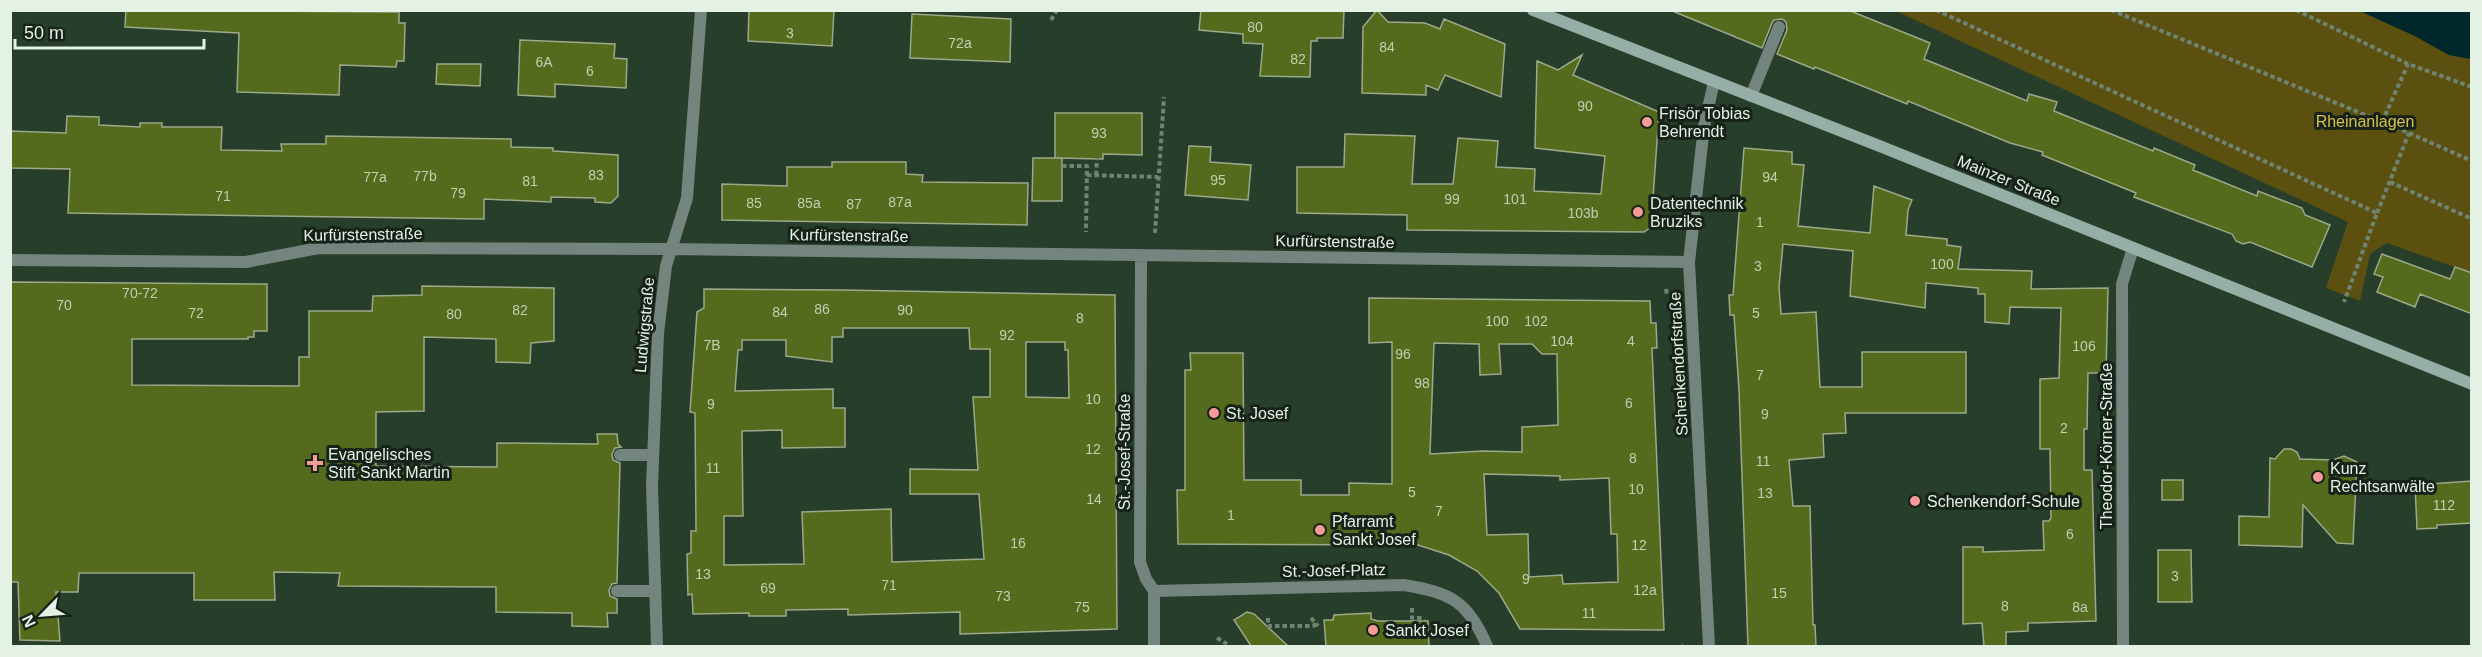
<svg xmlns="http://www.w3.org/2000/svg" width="2482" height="657" viewBox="0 0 2482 657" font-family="Arial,sans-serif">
  <rect width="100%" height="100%" fill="#263e2a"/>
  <path fill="#5b500f" d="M1896,11H2360L2415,36L2449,55L2471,59V273L2387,243L2370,254L2360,301L2326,288L2348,222Z"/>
  <path fill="#00282a" d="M2360,11H2471V59L2449,55L2415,36Z"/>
  <path fill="#546a1c" stroke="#9da98a" stroke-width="1.5" fill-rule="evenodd" d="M126,10L399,12V23H405L404,61H397L396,67L340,65L339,95L237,92L239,33L125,27Z
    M749,10H834L832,46L748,41Z
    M1201,10H1344L1343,38H1317V41H1311L1310,77L1260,76L1263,44L1243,43V34L1199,30Z
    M1377,10L1388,22L1425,23L1440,29L1444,19L1505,44L1501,97L1445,75L1438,90L1426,85V95L1362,93L1363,27Z
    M1670,10H1848L1930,43L1924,59L2027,101L2029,94L2057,102L2054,111L2153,151L2154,148L2195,165L2193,170L2257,196L2258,191L2302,208L2305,215L2330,225L2312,267L2250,242L2243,244L2236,241L2232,234L2134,197L2136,193L2042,155L2043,152L2010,143L1908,101L1907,104L1815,67L1814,69L1777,54L1787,30L1786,22L1782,19L1774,20L1772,23L1762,48Z
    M912,14L1011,19L1010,62L910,58Z
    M520,40L615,44L614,58L627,59L626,88L555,84V97L518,95Z
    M1582,55L1573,75L1659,112L1651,227L1644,232L1407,230V215L1297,213V167H1344L1345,134L1415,136L1412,184H1453L1458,138L1498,141L1496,167L1535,169L1534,191L1601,194L1605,156L1535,148L1537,61L1558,70Z
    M437,64H481L480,86L436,84Z
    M1055,113H1142V155L1103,154V159L1055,158Z
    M67,116L99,117V125L140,127V123H162V127H222L221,150L282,151L281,144H326V136L511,139V147L553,148V151L618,155V196L611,203L595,202V198L551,197V202L484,199V219L68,213L70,169L10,168V131L66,133Z
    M1189,146L1211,147L1210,162L1251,165L1248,200L1185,195Z
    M1744,148L1792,152V164L1804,165L1798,226L1870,233L1874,186L1912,200L1908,210L1906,235L1947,239V245L1961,247L1958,269L2032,271L2031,289L2108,288L2106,373H2088L2087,429H2084V470H2092L2096,621L2028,623V631L2006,632V646H1984L1982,623L1963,624V547H1983V552L2044,550L2043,521H2049L2051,518L2050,449H2040V379L2059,378L2061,308L2010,307L2009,324L1985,322V294H1978V288L1926,283L1925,308L1850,296L1853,251L1783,244L1779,287L1781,314L1816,312L1820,387H1862V352H1966V413H1845L1846,433L1823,434L1824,457L1789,460L1793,506H1810L1813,625H1815L1816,646H1748L1739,390L1734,315H1730L1729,295H1733Z
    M1033,158H1062V201H1032Z
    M832,162H906V174L923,175L922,182L1028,183L1027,225L722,220V184L787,186V167H832Z
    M2382,254L2450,279L2455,267L2472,273V314L2420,294L2415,307L2377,292L2383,277L2374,274Z
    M10,282L267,284V331H254V337H248V339H132V385L299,386V357H309V311H372L373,296L422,295V286L554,288V341L531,343L530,363L496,362V339L424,337V411L376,412V466L497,467V443L598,444L597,434H617L618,444L621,447L615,448L612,454L613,460L620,463L617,583L612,584L609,590L610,596L617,599V613H607L608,627L572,626V613L496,612V587L338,586L340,573L274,572L275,600H194V573H79L78,592H56L60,641L20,640L18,582H10Z
    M704,289L843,290L1115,295L1117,629L960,634V612L848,615V609L786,610V616H749V613L693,614L692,594L688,595L687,554L691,553V531H696L695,413L690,412L697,312L704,308ZM843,328H969L970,349H990V397H973L978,470L910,469V494H979L984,559L892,562L891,509L802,512L804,564L724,565V516H743L742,431L782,430V448L845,447V408H833V389L735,391L738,350H742V340H786V356L832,362V337H843ZM1026,342H1065V350H1068L1069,398L1026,397Z
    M1369,298L1650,301L1651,323H1656L1657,348H1652L1664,630L1520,629L1499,593L1477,571L1449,555L1418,545L1178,544L1177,490H1185V370H1191L1190,353H1243L1244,480H1301V495H1349V483L1392,484V342L1369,343ZM1434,343L1479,344L1480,375L1501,374L1499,344H1532L1542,354H1557L1558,425L1522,427V452L1483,451L1430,454ZM1484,474L1560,476V480L1609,478L1611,534H1617L1618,582L1563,584L1562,575L1529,577L1528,534L1487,535Z
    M2284,449H2291L2297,452L2300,459L2333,460L2344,456L2357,462L2353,544L2337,543L2303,505L2302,547L2239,545V516L2269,517L2270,458L2275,459Z
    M2162,480H2183V500H2162Z
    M2472,481V523L2437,525V528L2417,529L2415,485Z
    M2158,550H2191L2192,602H2158Z
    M1247,612L1254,614L1288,646H1251L1234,620Z
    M1371,613V619L1378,621H1428L1429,646H1326L1324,620H1333L1334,615Z"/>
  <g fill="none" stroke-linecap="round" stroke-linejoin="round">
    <path stroke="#6f8473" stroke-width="4" stroke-dasharray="4.5 3" stroke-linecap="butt" d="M1936,10L2377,213L2344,302
      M2111,10L2409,133L2472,161
      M2296,10L2408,64L2472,87
      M1051,20L1057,10
      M2382,122L2408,64
      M1062,166H1087L1086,232
      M1087,175L1158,177
      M1096,175L1097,158
      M2390,182L2472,219
      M2377,213L2409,133
      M1155,233L1164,97
      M1666,289L1667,296
      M1412,608V618H1422L1424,621
      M1268,618V626H1313L1316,624
      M1311,618L1318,626
      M1217,638L1227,644
      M1682,646H1683"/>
    <path stroke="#74847f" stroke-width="12" d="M1751,96L1779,27
      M620,455H652
      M617,591H654"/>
    <path stroke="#74847f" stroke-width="12" d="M1141,255L1140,562L1146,579L1154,591V646
      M10,260L246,262L319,248L671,249L1689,262
      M1154,591L1404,585C1451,593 1468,601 1487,646
      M657,646L652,486L658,333L666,266L687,198L701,10
      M1709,646L1689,262L1704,126L1714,82
      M2123,646L2122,284L2133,248"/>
    <path stroke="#95afa7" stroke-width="12" d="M1533,10L1877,145L2472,384"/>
  </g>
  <g fill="#f59b97" stroke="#172219" stroke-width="2">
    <circle cx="1647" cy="122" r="6"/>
    <circle cx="1638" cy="212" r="6"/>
    <circle cx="1214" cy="413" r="6"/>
    <path d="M312 454h6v6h6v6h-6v6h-6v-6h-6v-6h6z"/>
    <circle cx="2318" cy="477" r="6"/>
    <circle cx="1915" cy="501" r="6"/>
    <circle cx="1320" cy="530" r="6"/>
    <circle cx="1373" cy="630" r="6"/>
  </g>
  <g text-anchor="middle" stroke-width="6" stroke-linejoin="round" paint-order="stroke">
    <g font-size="14" fill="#bfd0b3">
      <text x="1255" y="32">80</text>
      <text x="790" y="38">3</text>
      <text x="960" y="48">72a</text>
      <text x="1387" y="52">84</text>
      <text x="1298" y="64">82</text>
      <text x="544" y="67">6A</text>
      <text x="590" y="76">6</text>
      <text x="1585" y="111">90</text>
      <text x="1099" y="138">93</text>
      <text x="596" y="180">83</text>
      <text x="425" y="181">77b</text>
      <text x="375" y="182">77a</text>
      <text x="1770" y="182">94</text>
      <text x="1218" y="185">95</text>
      <text x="530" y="186">81</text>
      <text x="458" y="198">79</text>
      <text x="223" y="201">71</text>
      <text x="1452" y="204">99</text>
      <text x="1515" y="204">101</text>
      <text x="900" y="207">87a</text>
      <text x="754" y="208">85</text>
      <text x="809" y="208">85a</text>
      <text x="854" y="209">87</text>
      <text x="1583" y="218">103b</text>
      <text x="1760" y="227">1</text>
      <text x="1942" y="269">100</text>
      <text x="1758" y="271">3</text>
      <text x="140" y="298">70-72</text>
      <text x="64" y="310">70</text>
      <text x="822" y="314">86</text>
      <text x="520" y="315">82</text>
      <text x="905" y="315">90</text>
      <text x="780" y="317">84</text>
      <text x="196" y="318">72</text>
      <text x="1756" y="318">5</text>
      <text x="454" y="319">80</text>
      <text x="1080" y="323">8</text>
      <text x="1497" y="326">100</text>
      <text x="1536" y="326">102</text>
      <text x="1007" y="340">92</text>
      <text x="1562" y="346">104</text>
      <text x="1631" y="346">4</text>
      <text x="712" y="350">7B</text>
      <text x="2084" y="351">106</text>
      <text x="1403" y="359">96</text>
      <text x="1760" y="380">7</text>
      <text x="1422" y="388">98</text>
      <text x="1093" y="404">10</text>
      <text x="1629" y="408">6</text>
      <text x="711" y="409">9</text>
      <text x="1765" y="419">9</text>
      <text x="2064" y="433">2</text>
      <text x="1093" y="454">12</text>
      <text x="1633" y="463">8</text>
      <text x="1763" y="466">11</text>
      <text x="713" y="473">11</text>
      <text x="1636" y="494">10</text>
      <text x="1412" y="497">5</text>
      <text x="1765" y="498">13</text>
      <text x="1094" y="504">14</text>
      <text x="2444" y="510">112</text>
      <text x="1439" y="516">7</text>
      <text x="1231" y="520">1</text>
      <text x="2070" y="539">6</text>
      <text x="1018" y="548">16</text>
      <text x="1639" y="550">12</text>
      <text x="703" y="579">13</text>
      <text x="2175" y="581">3</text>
      <text x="1526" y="584">9</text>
      <text x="889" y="590">71</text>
      <text x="768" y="593">69</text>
      <text x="1645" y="595">12a</text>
      <text x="1779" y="598">15</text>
      <text x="1003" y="601">73</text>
      <text x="2005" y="611">8</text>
      <text x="1082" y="612">75</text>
      <text x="2080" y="612">8a</text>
      <text x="1589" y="618">11</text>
    </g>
    <g font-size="16" fill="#e3f2e5" stroke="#172219" text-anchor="start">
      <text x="1659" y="119">Frisör Tobias<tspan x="1659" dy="18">Behrendt</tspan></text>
      <text x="1650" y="209">Datentechnik<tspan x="1650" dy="18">Bruziks</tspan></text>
      <text x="1226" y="419">St. Josef</text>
      <text x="328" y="460">Evangelisches<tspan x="328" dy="18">Stift Sankt Martin</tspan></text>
      <text x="2330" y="474">Kunz<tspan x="2330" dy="18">Rechtsanwälte</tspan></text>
      <text x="1927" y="507">Schenkendorf-Schule</text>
      <text x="1332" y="527">Pfarramt<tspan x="1332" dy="18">Sankt Josef</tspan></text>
      <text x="1385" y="636">Sankt Josef</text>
    </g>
    <g font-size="16" fill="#d7c14e" stroke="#172219">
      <text x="2365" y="127">Rheinanlagen</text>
    </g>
    <g font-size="16" fill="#e3f2e5" stroke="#172219">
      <text transform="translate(2009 180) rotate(22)" y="6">Mainzer Straße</text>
      <text transform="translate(363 234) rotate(-1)" y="6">Kurfürstenstraße</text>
      <text transform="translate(849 235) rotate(1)" y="6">Kurfürstenstraße</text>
      <text transform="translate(1335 241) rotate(1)" y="6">Kurfürstenstraße</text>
      <text transform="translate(644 325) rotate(-85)" y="6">Ludwigstraße</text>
      <text transform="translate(1678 364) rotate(-93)" y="6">Schenkendorfstraße</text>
      <text transform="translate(2106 446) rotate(-90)" y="6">Theodor-Körner-Straße</text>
      <text transform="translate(1124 452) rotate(-90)" y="6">St.-Josef-Straße</text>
      <text transform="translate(1334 570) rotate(-1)" y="6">St.-Josef-Platz</text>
    </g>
  </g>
  <rect width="2482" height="657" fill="none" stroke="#e3f2e5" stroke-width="24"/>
  <g transform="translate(42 615) rotate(245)" stroke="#172219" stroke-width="4.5" paint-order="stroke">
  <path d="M0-4.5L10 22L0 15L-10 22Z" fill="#e3f2e5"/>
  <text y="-9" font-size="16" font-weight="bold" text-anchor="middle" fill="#e3f2e5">N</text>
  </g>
  <path d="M15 39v9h189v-9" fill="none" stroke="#e3f2e5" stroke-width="3"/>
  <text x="24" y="39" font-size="18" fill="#e3f2e5" stroke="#172219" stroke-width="4.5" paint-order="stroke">50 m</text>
</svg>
